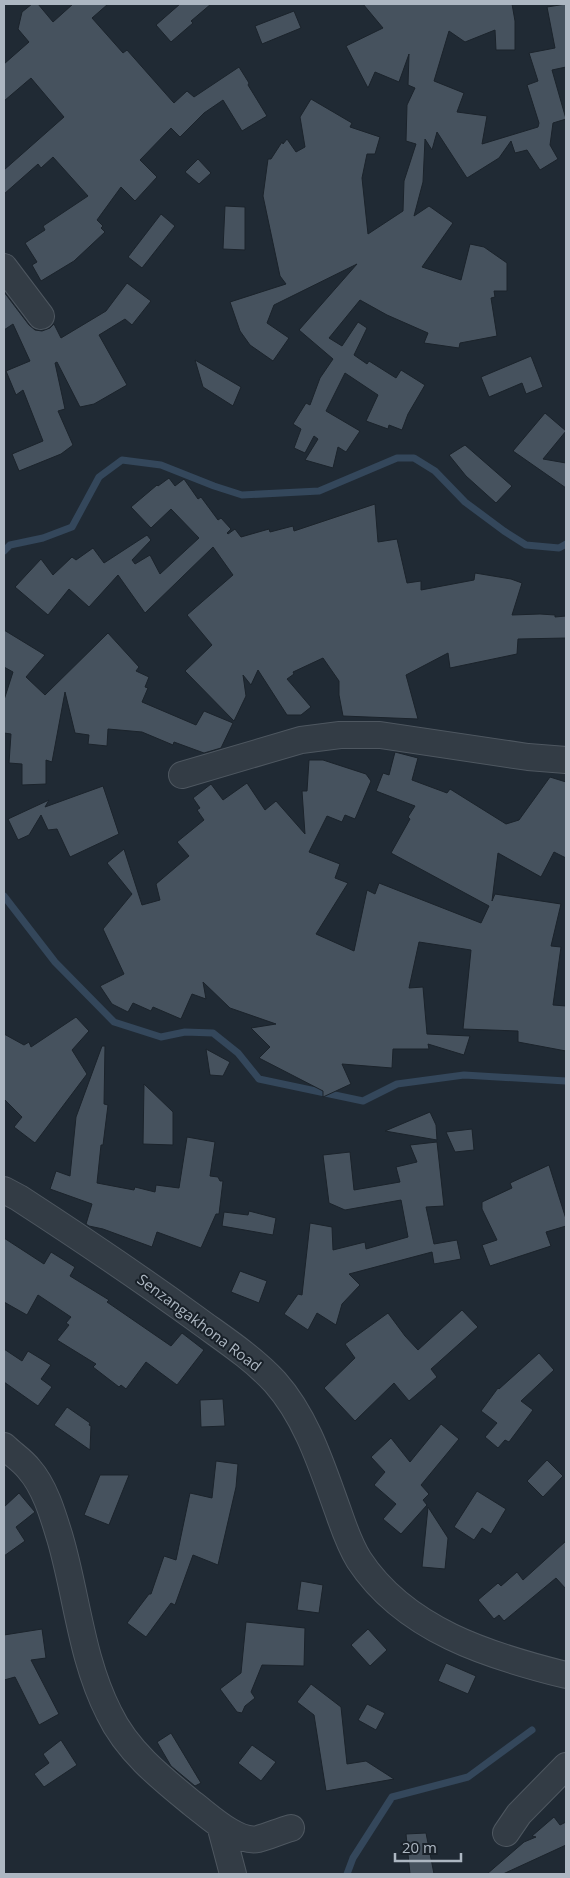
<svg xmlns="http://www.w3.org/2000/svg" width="570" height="1878" viewBox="0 0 570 1878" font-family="'Open Sans',sans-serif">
  <rect width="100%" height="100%" fill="#202a34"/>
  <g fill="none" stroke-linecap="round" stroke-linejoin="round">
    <path stroke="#34475b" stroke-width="7" d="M4,551L10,545L43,538L72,527L99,477L122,460L161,465L214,486L242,495L319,491L397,458H414L435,471L465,502L504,531L526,545L559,548L566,544
      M4,896L55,962L114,1022L161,1037L185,1032L213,1033L238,1053L259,1079L363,1101L397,1084L464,1075L566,1081
      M347,1874L353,1858L392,1797L468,1777L532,1730"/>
  </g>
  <path fill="#46525e" stroke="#1b232b" d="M32,4H38L53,22L73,4H108L92,18L123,53L127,50L173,102L174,103L187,91L194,97L239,67L249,83L248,85L267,116L242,131L223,100L204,113L180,137L171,128L140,160L157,177L135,201L121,187L97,220L103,226L101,228L105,232L74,261L41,281L32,265L37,262L25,243L45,230L43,226L88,196L53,157L41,168L38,164L4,194V170L64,117L31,78L4,101V64L29,42L18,29L22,12Z
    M180,4H211L191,21L193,23L171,42L156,25Z
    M363,4H512L515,21V50H496L495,30L465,42L449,31L434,81L464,93L457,112L487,116L482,144L538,127L539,123L527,85L538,81L529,53L555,48L547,7L566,4V67L552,70L566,119L553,123L550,145L558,159L540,170L527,150L515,153L511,141L499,158L467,178L437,132L432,150L425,139L423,182L414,216L429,206L453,223L422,267L461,280L470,244L484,247L507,263V291H494L495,297L491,298L497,336L460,343L459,348L424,343L428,333L387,315L360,300L329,338L342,346L358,322L367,328L354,355L367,364L369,361L396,378L401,370L425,385L408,414L402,430L389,425L388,429L366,421L378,395L345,373L326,411L360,431L346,452L338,447L333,468L305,460L318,439L314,436L305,453L294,448L301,429L293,424L306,403L310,405L320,378L333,359L299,330L357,264L274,305L267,323L289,338L273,361L250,345L240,331L230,302L286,284L280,276L263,196L268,159H271L282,142L283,144L287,139L296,152L305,147L300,117L311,99L352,123L350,127L380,137L375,154H367L362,178L368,234L403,211L404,181L416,144L406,141L407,105L415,88L408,85L409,54L399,82L375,72L368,88L346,46L383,28Z
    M294,11L301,28L262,44L255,26Z
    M198,159L211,173L199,184L185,172Z
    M225,206L245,207V250L223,249Z
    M161,214L175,226L142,268L128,257Z
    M127,283L151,301L132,325L125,319L99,335L127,385L94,404L80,407L57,362L55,363L65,409L58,411L73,445L61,454L19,471L12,454L43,441L23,390L16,395L6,371L30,361L13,324L4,330V292L29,325L35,330L42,331L50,328L54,324L61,338L106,311Z
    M531,356L543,387L526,394L522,383L489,397L481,377Z
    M195,360L241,387L233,406L203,387Z
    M545,413L566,431L543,459L566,463V488L513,451Z
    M465,445L512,486L496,503L466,476L449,455Z
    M169,478L175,486L184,479L198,499L201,497L218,520L221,518L231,529L227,533L228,534L235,529L241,537L269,529L270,532L293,526L294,531L375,504L378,542L397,539L407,583L421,581V590L474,580L475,573L511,579L522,583L512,615L540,614L555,615V617L566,616V638L518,639L517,654L450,668L448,653L406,675L418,719L343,716L339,695V681L323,658L293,672L294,674L287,679L311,707L301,715H287L258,670L251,685L243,675L246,696L234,721L185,671L212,645L187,615L233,575L213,547L145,613L118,575L89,607L69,589L48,615L15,587L41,559L53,575L72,557L76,560L93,548L104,563L147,535L151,540L132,560L135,564L150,555L160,574L199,538L171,509L151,528L131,507L157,485L158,486Z
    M4,630L45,655L26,677L45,695L108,633L139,667L136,671L149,677L145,687L148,688L142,702L196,725L204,711L233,723L221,748L204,753L174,742L173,745L142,732L108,729L107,746L88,744L89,735L75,733L65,692L52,762L46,760V784L22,785V764L9,763L11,734L4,733V700L13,672L4,667Z
    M395,752L418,758L412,780L447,793L450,789L506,824L519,820L550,777L566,782V858L554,852L541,877L498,853L492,901L495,894L561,904L551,946L561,947L553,1005L566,1006V1051L518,1042V1031L463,1029L471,950L419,942L409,988L423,987L427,1034L470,1036L464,1055L428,1044L429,1049H393L392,1068L342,1064L351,1084L323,1097V1091L259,1058L270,1047L251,1028L276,1024L230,1008L203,982L206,999L192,994L181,1019L153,1007L151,1011L133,1003L128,1012L112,1004L100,986L124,974L103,929L132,894L107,863L124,849L142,905L160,900L156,884L189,856L177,842L204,820L197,810L200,808L193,798L211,784L223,800L247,783L265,810L276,801L305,834L302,791H307L309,760H323L366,774L371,781L355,819L345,815L342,822L327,816L309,852L340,864L335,878L348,883L316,934L354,951L367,890L375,894L379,883L481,923L489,906L391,853L410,819L408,817L415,806L376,791L383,773L389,775Z
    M103,786L119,834L70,857L57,829L48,830L41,815L29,835L18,840L8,819L49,800L45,807Z
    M76,1017L89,1031L72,1050L87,1074L35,1143L14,1127L22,1117L4,1099V1034L24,1045L29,1042L31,1047Z
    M102,1046H105L104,1104L108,1105L103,1145H101L97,1183L134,1190L135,1187L155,1192L156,1185L179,1188L187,1137L215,1142L210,1176L218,1177L220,1181H223L219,1214H216L201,1248L157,1232L152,1247L103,1229L89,1226L86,1224L92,1204L50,1189L56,1171L70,1176L76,1117Z
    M206,1049L230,1062L223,1076L210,1075Z
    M144,1084L173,1112V1145L143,1144Z
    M430,1112L436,1125L437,1140L385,1131Z
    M472,1129L474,1150L455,1152L446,1132Z
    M437,1142L444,1206L426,1207L434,1244L457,1240L461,1259L434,1264L432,1252L349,1274L360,1285L342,1304L336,1325L317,1313L308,1330L284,1314L298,1294L302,1295L310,1223L332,1227L333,1250L365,1242L366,1249L408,1237L401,1200L345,1210L329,1203L323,1155L350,1152L354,1190L400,1182L396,1167L417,1162L410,1145Z
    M549,1165L566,1219V1226L546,1232L551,1246L490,1266L482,1245L497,1240L482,1209V1202L512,1188L510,1183Z
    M249,1211L276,1218L273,1235L222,1226L224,1212L248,1215Z
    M4,1238L44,1264L51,1252L75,1267L70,1276L109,1300L107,1302L171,1346L182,1333L204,1350L177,1385L146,1362L126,1389L121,1385L119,1387L93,1367L96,1364L57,1340L69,1325L66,1323L71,1317L38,1295L27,1315L4,1302Z
    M240,1271L267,1281L259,1303L231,1292Z
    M462,1310L478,1327L431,1369L437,1377L409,1401L394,1383L355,1421L324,1388L355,1358L345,1344L388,1313L405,1336L418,1350Z
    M4,1349L22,1361L28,1351L51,1365L41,1379L52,1387L38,1406L4,1382Z
    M539,1353L554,1370L521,1401L533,1410L509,1442L505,1440L498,1448L485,1437L497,1423L481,1411L498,1388L499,1389Z
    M223,1399L225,1426L201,1427L200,1400Z
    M67,1407L90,1423L89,1425L91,1426L90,1450L54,1425Z
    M441,1424L459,1439L421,1485L429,1494L423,1500L427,1505L401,1534L383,1519L396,1504L374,1485L385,1472L371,1457L391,1438L410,1462Z
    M547,1460L563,1476L543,1497L527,1481Z
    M216,1461L238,1464L236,1487L218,1565L193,1555L175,1605L171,1603L146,1637L127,1623L149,1594H151L164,1556L176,1560L190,1493L212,1498Z
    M100,1475H129L109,1525L84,1515Z
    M477,1491L506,1509L491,1534L482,1528L474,1540L454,1527Z
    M19,1493L35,1512L16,1527L25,1541L4,1556V1507Z
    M428,1507L448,1538L445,1569L422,1567Z
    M566,1541V1589L556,1578L504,1621L499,1615L494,1619L478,1600L498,1583L501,1586L517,1572L523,1580Z
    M301,1581L323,1585L319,1613L297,1610Z
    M246,1622L305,1628L304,1666L262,1665L251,1692L255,1698L245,1706L242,1713L237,1712L220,1689L241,1673Z
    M42,1629L46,1658L31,1660L59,1714L39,1725L15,1677L4,1680V1635Z
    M368,1629L387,1650L370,1666L351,1645Z
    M446,1663L476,1676L468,1694L438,1681Z
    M311,1684L341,1707L347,1764L366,1761L394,1779L326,1791L314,1715L297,1702Z
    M367,1704L385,1713L376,1730L358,1720Z
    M171,1733L201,1783L195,1786L171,1766L157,1742Z
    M61,1740L77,1765L44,1787L34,1774L49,1763L43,1754Z
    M252,1745L276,1762L261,1781L238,1763Z
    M554,1817L560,1825L566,1822V1845L503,1874H487L524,1842L536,1837L532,1836Z
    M426,1833L434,1874H410L406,1834Z"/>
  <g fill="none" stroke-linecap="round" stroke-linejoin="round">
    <g stroke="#4e5760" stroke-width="28">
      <path id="minor" d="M4,267L41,316
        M182,775L301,740L340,735H380L528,757L566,760
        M4,1190L19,1198C79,1237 137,1276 195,1318C222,1338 252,1357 275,1382C307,1418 322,1467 338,1511C344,1528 349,1544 359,1560C405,1630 489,1656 566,1675
        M4,1446C12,1454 22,1460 29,1469C45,1487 53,1515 60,1538C77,1596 81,1658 109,1713C127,1751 161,1778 193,1804C209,1816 237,1843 258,1839C269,1836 280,1831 291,1828
        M220,1825L233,1874
        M506,1833L519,1814L566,1766"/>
    </g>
    <use href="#minor" stroke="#333c45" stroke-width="26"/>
  </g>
  <g text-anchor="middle" stroke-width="4" stroke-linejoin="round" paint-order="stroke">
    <g font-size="15" fill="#adb7c2" stroke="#192129">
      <text transform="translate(199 1323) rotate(37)" y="5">Senzangakhona Road</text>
    </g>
  </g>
  <rect width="570" height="1878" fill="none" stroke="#adb7c2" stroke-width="10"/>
  <path d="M395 1853v8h66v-8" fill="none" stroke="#adb7c2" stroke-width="2.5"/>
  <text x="402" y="1853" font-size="15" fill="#adb7c2" stroke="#192129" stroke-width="4" paint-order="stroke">20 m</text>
</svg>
